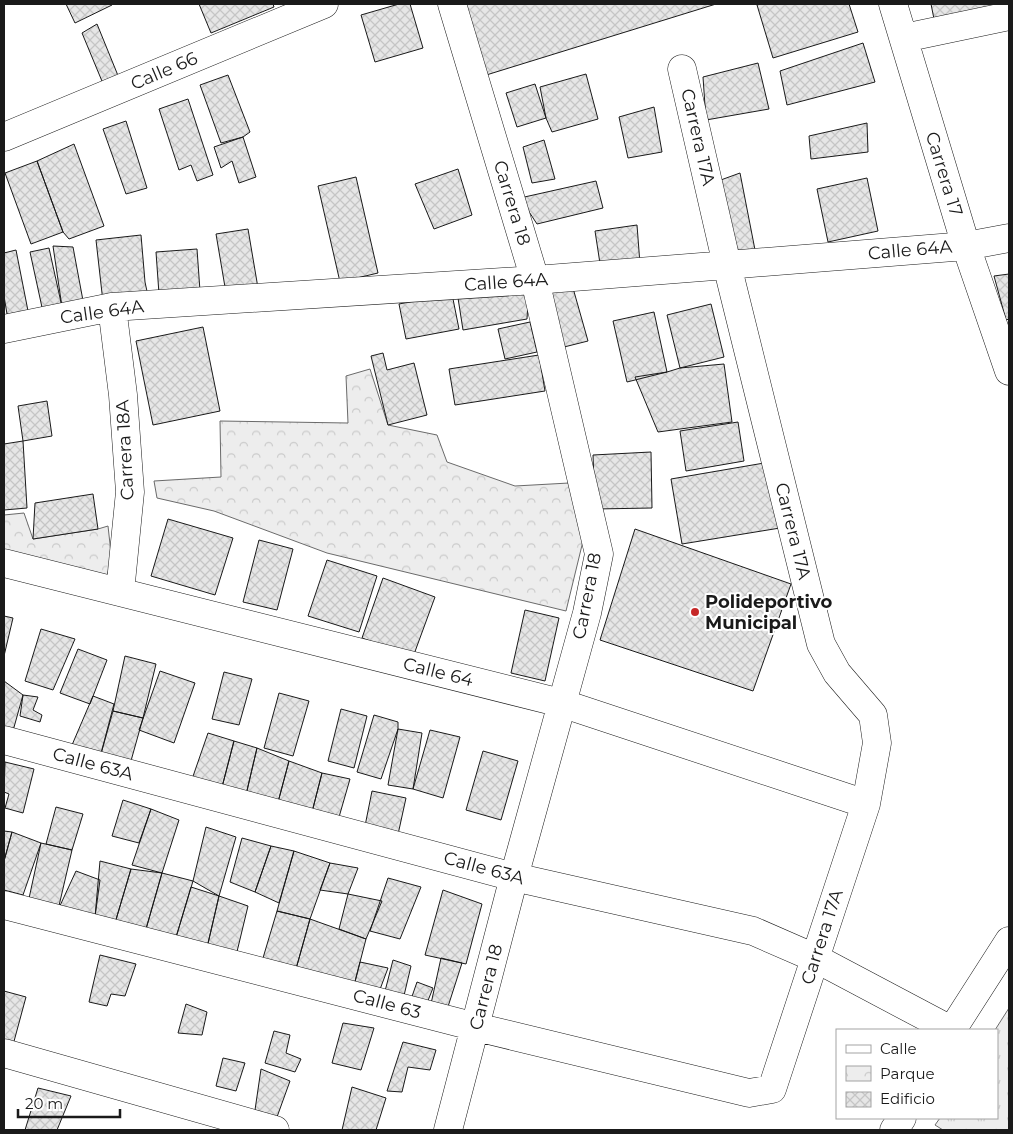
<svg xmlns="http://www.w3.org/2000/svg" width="1013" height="1134" viewBox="0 0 1013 1134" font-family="Montserrat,sans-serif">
  <defs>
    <pattern id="grass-tufts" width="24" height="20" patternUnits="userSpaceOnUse" patternTransform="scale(1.25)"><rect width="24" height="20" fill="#ededed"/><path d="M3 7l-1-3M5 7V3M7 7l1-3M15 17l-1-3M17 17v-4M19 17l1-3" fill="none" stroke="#cbcbcb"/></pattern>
    <pattern id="park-crowns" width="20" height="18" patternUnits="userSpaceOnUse" patternTransform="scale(1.25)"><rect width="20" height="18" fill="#ededed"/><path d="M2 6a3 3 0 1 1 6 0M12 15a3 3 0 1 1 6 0" fill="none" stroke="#cbcbcb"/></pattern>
    <pattern id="building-cross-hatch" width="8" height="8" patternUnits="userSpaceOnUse" patternTransform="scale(1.25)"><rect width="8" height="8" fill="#e6e6e6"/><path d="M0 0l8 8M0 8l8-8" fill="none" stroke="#c5c5c5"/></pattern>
  </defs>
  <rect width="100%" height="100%" fill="#fff"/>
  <path fill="url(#grass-tufts)" stroke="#6a6a6a" d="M1009,1008V1130H943L935,1125L940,1118H997V1030H995Z"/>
  <path fill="url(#park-crowns)" stroke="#6a6a6a" d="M370,369L388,425L437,435L447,462L515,486L569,483L583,541L566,611L327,553L214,511L157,498L154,481L221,477L220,421L348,423L346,376Z
    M24,513L33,539L98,529L108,526L112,562L105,580L4,555V515Z"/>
  <path fill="url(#building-cross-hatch)" stroke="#1a1a1a" d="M66,4H111L112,5L75,23Z
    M199,4H273L274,7L211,33Z
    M399,4H410L423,48L375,62L361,15Z
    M461,4H716L483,76Z
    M761,4H849L858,32L773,58L757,5Z
    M931,4H1006L934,19Z
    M97,24L119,78L104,86L82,33Z
    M863,43L875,82L787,105L780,71Z
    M758,63L769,109L706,120L703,77Z
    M586,74L598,119L552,132L546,118L540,87Z
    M228,75L250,132L243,137L221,143L200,85Z
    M535,84L546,118L517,127L506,93Z
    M188,99L213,175L197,181L191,165L179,170L159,109Z
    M654,107L662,152L628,158L619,117Z
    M126,121L147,188L126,194L103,129Z
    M867,123L868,152L811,159L809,136Z
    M243,137L256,177L239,183L232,161L221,168L214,147Z
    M544,140L555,179L532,183L523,147Z
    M74,144L104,226L69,239L63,232L37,161Z
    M37,161L63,232L31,244L5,173Z
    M458,169L472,215L434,229L415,184Z
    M740,173L756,255L733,256L718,181Z
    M356,177L378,273L340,282L318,186Z
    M867,178L878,231L828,242L817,189Z
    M596,181L603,208L537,224L520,198Z
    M637,225L640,264L601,270L595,231Z
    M248,229L258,288L226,293L216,234Z
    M141,235L145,282L148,296L103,302L96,240Z
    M53,246L73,247L84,306L62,307Z
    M49,248L62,307L43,312L30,252Z
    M197,249L200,291L159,294L156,252Z
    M16,250L30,321L7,314L4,296V253Z
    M1009,274V319L1006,320L994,276Z
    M571,281L588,341L560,348L544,289Z
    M529,286L527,319L463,330L458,298Z
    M452,294L459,329L406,339L399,304Z
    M711,304L724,357L680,368L667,315Z
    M654,312L667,372L627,382L613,321Z
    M530,322L537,352L505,359L498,329Z
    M203,327L220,411L153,425L136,341Z
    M383,353L387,370L414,363L427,415L388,425L371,356Z
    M539,355L545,391L455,405L449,369Z
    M724,364L732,422L658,432L635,377L667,372L680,368Z
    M47,401L52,436L23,441L18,406Z
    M738,422L744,461L686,471L680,431Z
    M23,441L27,508L4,510V444Z
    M651,452L652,508L595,509L593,455Z
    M770,462L780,528L682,544L671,479Z
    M93,494L98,529L33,539L35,503Z
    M168,519L233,538L215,595L151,576Z
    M635,529L791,584L753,691L600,640Z
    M259,540L293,549L277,610L243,602Z
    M327,560L377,576L359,632L308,616Z
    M383,578L435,597L413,657L362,638Z
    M525,610L559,618L545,681L511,673Z
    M4,616L13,618L4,656Z
    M41,629L75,639L53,690L25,681Z
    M78,649L107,660L90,704L60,693Z
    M125,656L156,664L143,718L113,711Z
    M160,671L195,683L174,743L139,730Z
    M224,672L252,679L239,725L212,719Z
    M4,681L23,695L11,738L4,735Z
    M279,693L309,701L293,756L264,748Z
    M23,695L38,697L33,710L42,715L40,722L20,716Z
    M93,696L114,704L99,761L69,752Z
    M341,709L367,716L354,768L328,761Z
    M113,711L143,718L129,768L99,761Z
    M374,715L398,722V729L381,779L357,772Z
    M398,729L422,733L413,789L388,785Z
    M430,730L460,737L443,798L413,789Z
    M208,733L234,741L221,791L190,785Z
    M234,741L257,748L245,799L221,791Z
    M257,748L289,761L277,806L245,799Z
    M483,751L518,761L501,820L466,810Z
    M289,761L322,773L311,816L277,806Z
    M5,762L34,769L23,813L5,808L9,794L4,792Z
    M322,773L350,779L337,824L311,816Z
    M372,791L406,798L397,839L364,831Z
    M123,800L151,809L139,843L112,836Z
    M56,807L83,814L72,850L46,844Z
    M151,809L179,820L162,873L132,865Z
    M206,827L236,837L219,896L193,881Z
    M4,831L12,832L4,861Z
    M12,832L41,843L23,895L4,890V861Z
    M242,838L271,846L255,892L230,882Z
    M41,843L72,850L58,910L28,903Z
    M271,846L294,851L279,903L255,892Z
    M294,851L330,863L310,919L277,911Z
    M100,861L131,869L115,923L95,917Z
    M330,863L358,868L348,894L320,890Z
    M131,869L162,873L144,936L115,923Z
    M76,871L100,880L95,917L58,910Z
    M162,873L193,881L174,944L144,936Z
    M388,878L421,887L400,939L370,931Z
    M191,887L219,896L206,952L174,944Z
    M443,890L482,904L466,964L425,955Z
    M348,894L382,901L366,939L339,929Z
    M219,896L248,906L235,960L206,952Z
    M277,911L310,919L294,976L260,968Z
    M310,919L366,939L352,993L294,976Z
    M100,955L136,964L125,996L111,994L107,1006L89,1002Z
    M441,958L462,963L445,1016L429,1013Z
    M393,960L411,966L402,1004L383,999Z
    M360,962L388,968L379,992L354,986Z
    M417,982L433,988L423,1013L408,1008Z
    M4,991L26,997L13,1045L4,1042Z
    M186,1004L207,1012L202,1035L178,1033Z
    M343,1023L374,1028L361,1070L332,1063Z
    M274,1031L290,1035L286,1053L301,1059L295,1072L265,1063Z
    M403,1042L436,1050L430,1070L408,1067L402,1092L387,1091Z
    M223,1058L245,1063L236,1091L216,1086Z
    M261,1069L290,1081L277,1117L255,1110Z
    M352,1087L386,1098L376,1130H342Z
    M38,1088L71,1096L57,1130H25Z"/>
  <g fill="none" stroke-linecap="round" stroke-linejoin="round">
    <g stroke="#1a1a1a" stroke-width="29">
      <path id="street" d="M893,4L966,246L1009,371
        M904,38L1009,16
        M4,137L324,4
        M112,307L123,395L130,492L120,592
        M4,329L112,307L535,280L727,265L966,246L1009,238
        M4,563L561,703L866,804
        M4,740L514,877L753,931L815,958L951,1030
        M4,905L476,1027L749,1093L772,1089L866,804L877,743L873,715L837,673L821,644L727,265L682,69
        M952,1030L1009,941
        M4,1053L275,1130
        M448,1130L514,877L587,613L599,554L535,280L452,4
        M894,1130L902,1118"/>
    </g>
    <use href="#street" stroke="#fff" stroke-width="28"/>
  </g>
  <circle fill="#c62828" stroke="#fff" stroke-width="2" cx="695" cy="612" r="5"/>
  <g text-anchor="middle" stroke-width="4" stroke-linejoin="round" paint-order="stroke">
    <g font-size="18" fill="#1a1a1a" stroke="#fff">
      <text transform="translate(164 71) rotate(-23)" y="6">Calle 66</text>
      <text transform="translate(698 137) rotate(77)" y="6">Carrera 17A</text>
      <text transform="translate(944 174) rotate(73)" y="6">Carrera 17</text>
      <text transform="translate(512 203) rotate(73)" y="6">Carrera 18</text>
      <text transform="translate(910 250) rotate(-5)" y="6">Calle 64A</text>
      <text transform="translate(506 282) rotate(-4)" y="6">Calle 64A</text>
      <text transform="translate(102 312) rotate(-8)" y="6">Calle 64A</text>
      <text transform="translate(125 450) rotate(-93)" y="6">Carrera 18A</text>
      <text transform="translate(793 531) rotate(76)" y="6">Carrera 17A</text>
      <text transform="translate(587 596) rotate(-79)" y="6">Carrera 18</text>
      <text transform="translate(438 672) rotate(14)" y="6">Calle 64</text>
      <text transform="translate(93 764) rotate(15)" y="6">Calle 63A</text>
      <text transform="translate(484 868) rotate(15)" y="6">Calle 63A</text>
      <text transform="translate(822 937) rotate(-72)" y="6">Carrera 17A</text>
      <text transform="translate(486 987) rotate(-76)" y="6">Carrera 18</text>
      <text transform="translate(387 1004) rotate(15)" y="6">Calle 63</text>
    </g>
    <g font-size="18" font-weight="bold" fill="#1a1a1a" stroke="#fff" text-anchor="start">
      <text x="705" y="608">Polideportivo<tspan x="705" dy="21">Municipal</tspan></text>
    </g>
  </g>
  <rect width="1013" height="1134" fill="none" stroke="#1a1a1a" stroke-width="10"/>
  <rect x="836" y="1029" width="162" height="90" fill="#ffffff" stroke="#a3a3a3"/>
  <rect x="846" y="1045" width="25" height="8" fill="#ffffff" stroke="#a3a3a3"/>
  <text x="880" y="1054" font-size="15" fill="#1a1a1a">Calle</text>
  <rect x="846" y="1066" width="25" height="15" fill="url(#park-crowns)" stroke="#a3a3a3"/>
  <text x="880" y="1079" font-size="15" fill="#1a1a1a">Parque</text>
  <rect x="846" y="1092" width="25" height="15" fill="url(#building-cross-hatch)" stroke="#a3a3a3"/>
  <text x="880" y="1104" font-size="15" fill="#1a1a1a">Edificio</text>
  <path d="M18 1109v8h102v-8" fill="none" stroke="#1a1a1a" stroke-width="2.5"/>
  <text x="25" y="1109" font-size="15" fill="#1a1a1a" stroke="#ffffff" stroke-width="4" paint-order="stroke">20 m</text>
</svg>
